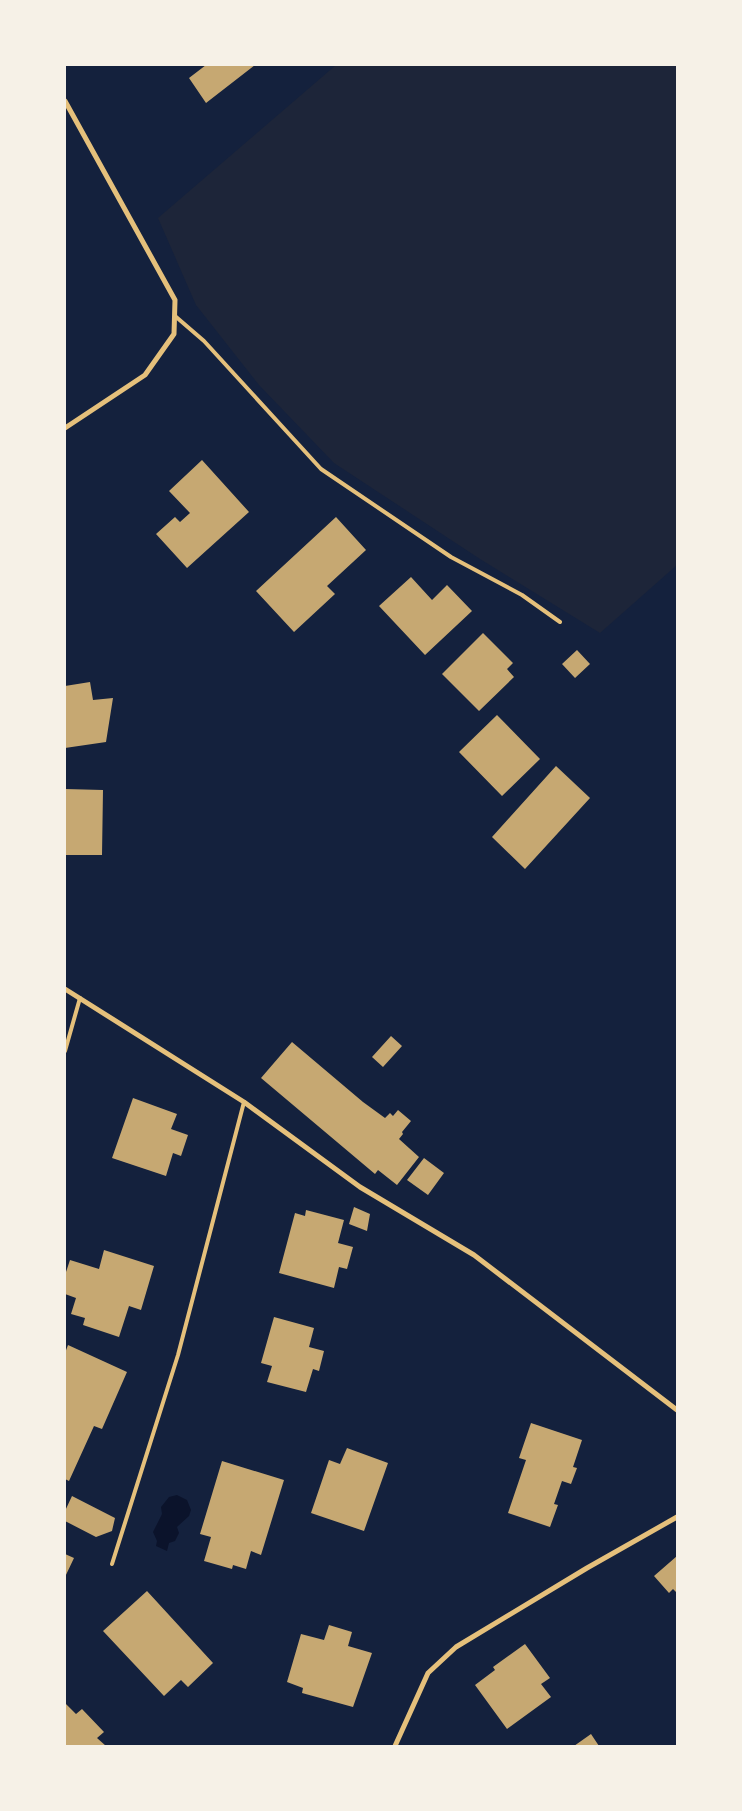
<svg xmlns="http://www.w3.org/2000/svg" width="742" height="1811" viewBox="0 0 742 1811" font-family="Inter,sans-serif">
  <rect width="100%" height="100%" fill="#14213d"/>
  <path fill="#1d2539" d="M336,65H677V565L600,633L480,559L334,463L259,385L196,305L158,218Z"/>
  <path fill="#0b132b" d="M177,1495L187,1500L191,1510L189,1516L177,1527L179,1533L175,1541L169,1543L167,1551L156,1546L157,1541L153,1532L162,1514L161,1507L169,1497Z"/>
  <path fill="#c6a872" d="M206,65H255L206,103L189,78Z
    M202,460L249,512L187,568L156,534L175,517L180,522L190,513L169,491Z
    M336,517L366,550L327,586L335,594L294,632L256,591Z
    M411,577L432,600L447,585L472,611L425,655L379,606Z
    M483,633L513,663L507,669L514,677L479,711L442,674Z
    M577,650L590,664L575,678L562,664Z
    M90,682L93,700L113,698L106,742L65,748V686Z
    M497,715L540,759L502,796L459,752Z
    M556,766L590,798L525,869L492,837Z
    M65,789L103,790L102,855H65Z
    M391,1036L402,1046L383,1067L372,1057Z
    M292,1042L363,1102L385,1118L390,1113L393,1116L398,1110L411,1121L402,1132L403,1134L399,1139L419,1157L397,1185L378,1170L375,1174L261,1078Z
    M133,1098L177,1114L171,1129L188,1135L181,1156L173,1153L166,1176L112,1158Z
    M424,1158L444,1173L428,1195L407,1180Z
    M354,1207L370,1214L367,1231L349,1224Z
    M306,1210L344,1220L338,1243L353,1247L347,1269L339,1267L334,1288L279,1273L295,1213L305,1216Z
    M104,1250L154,1266L141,1310L129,1306L119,1337L83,1325L85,1318L71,1314L76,1298L65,1294V1275L70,1260L99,1269Z
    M274,1317L314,1328L309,1347L324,1351L319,1371L313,1369L306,1392L267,1382L272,1366L261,1363Z
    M68,1345L127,1372L102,1429L94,1426L69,1481L65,1479V1353Z
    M531,1423L582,1440L573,1467L577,1468L571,1484L562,1481L554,1504L558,1505L550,1527L508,1513L526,1460L519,1458Z
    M347,1448L388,1463L364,1531L311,1513L329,1460L340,1464Z
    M222,1461L284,1480L261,1555L251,1551L246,1569L233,1565L232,1569L204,1561L211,1537L200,1534Z
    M72,1496L115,1518L112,1531L96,1537L65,1521V1511Z
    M65,1554L74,1558L65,1577Z
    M677,1556V1593L673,1589L669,1593L654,1576Z
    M147,1591L213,1663L188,1687L181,1680L164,1696L103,1631Z
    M329,1625L352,1632L348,1646L372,1653L353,1707L302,1693L303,1688L287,1682L301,1634L324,1640Z
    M525,1644L550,1678L541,1684L551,1697L507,1729L475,1685L495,1670L493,1667Z
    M65,1703L76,1714L82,1709L104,1732L97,1738L106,1746H65Z
    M591,1734L599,1746H574Z"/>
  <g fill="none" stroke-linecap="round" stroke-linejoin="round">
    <path stroke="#e5c07b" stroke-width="4" d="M175,316L204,341L321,469L451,557L522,595L560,622
      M65,1051L80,998
      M112,1564L178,1355L244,1102"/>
    <path stroke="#e5c07b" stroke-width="5" d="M65,101L175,300L174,334L145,375L65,428
      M65,989L244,1102L360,1187L474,1255L677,1410
      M395,1746L428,1673L456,1647L587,1568L677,1517"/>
  </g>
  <rect width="742" height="1811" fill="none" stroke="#f6f1e7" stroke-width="132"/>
</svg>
